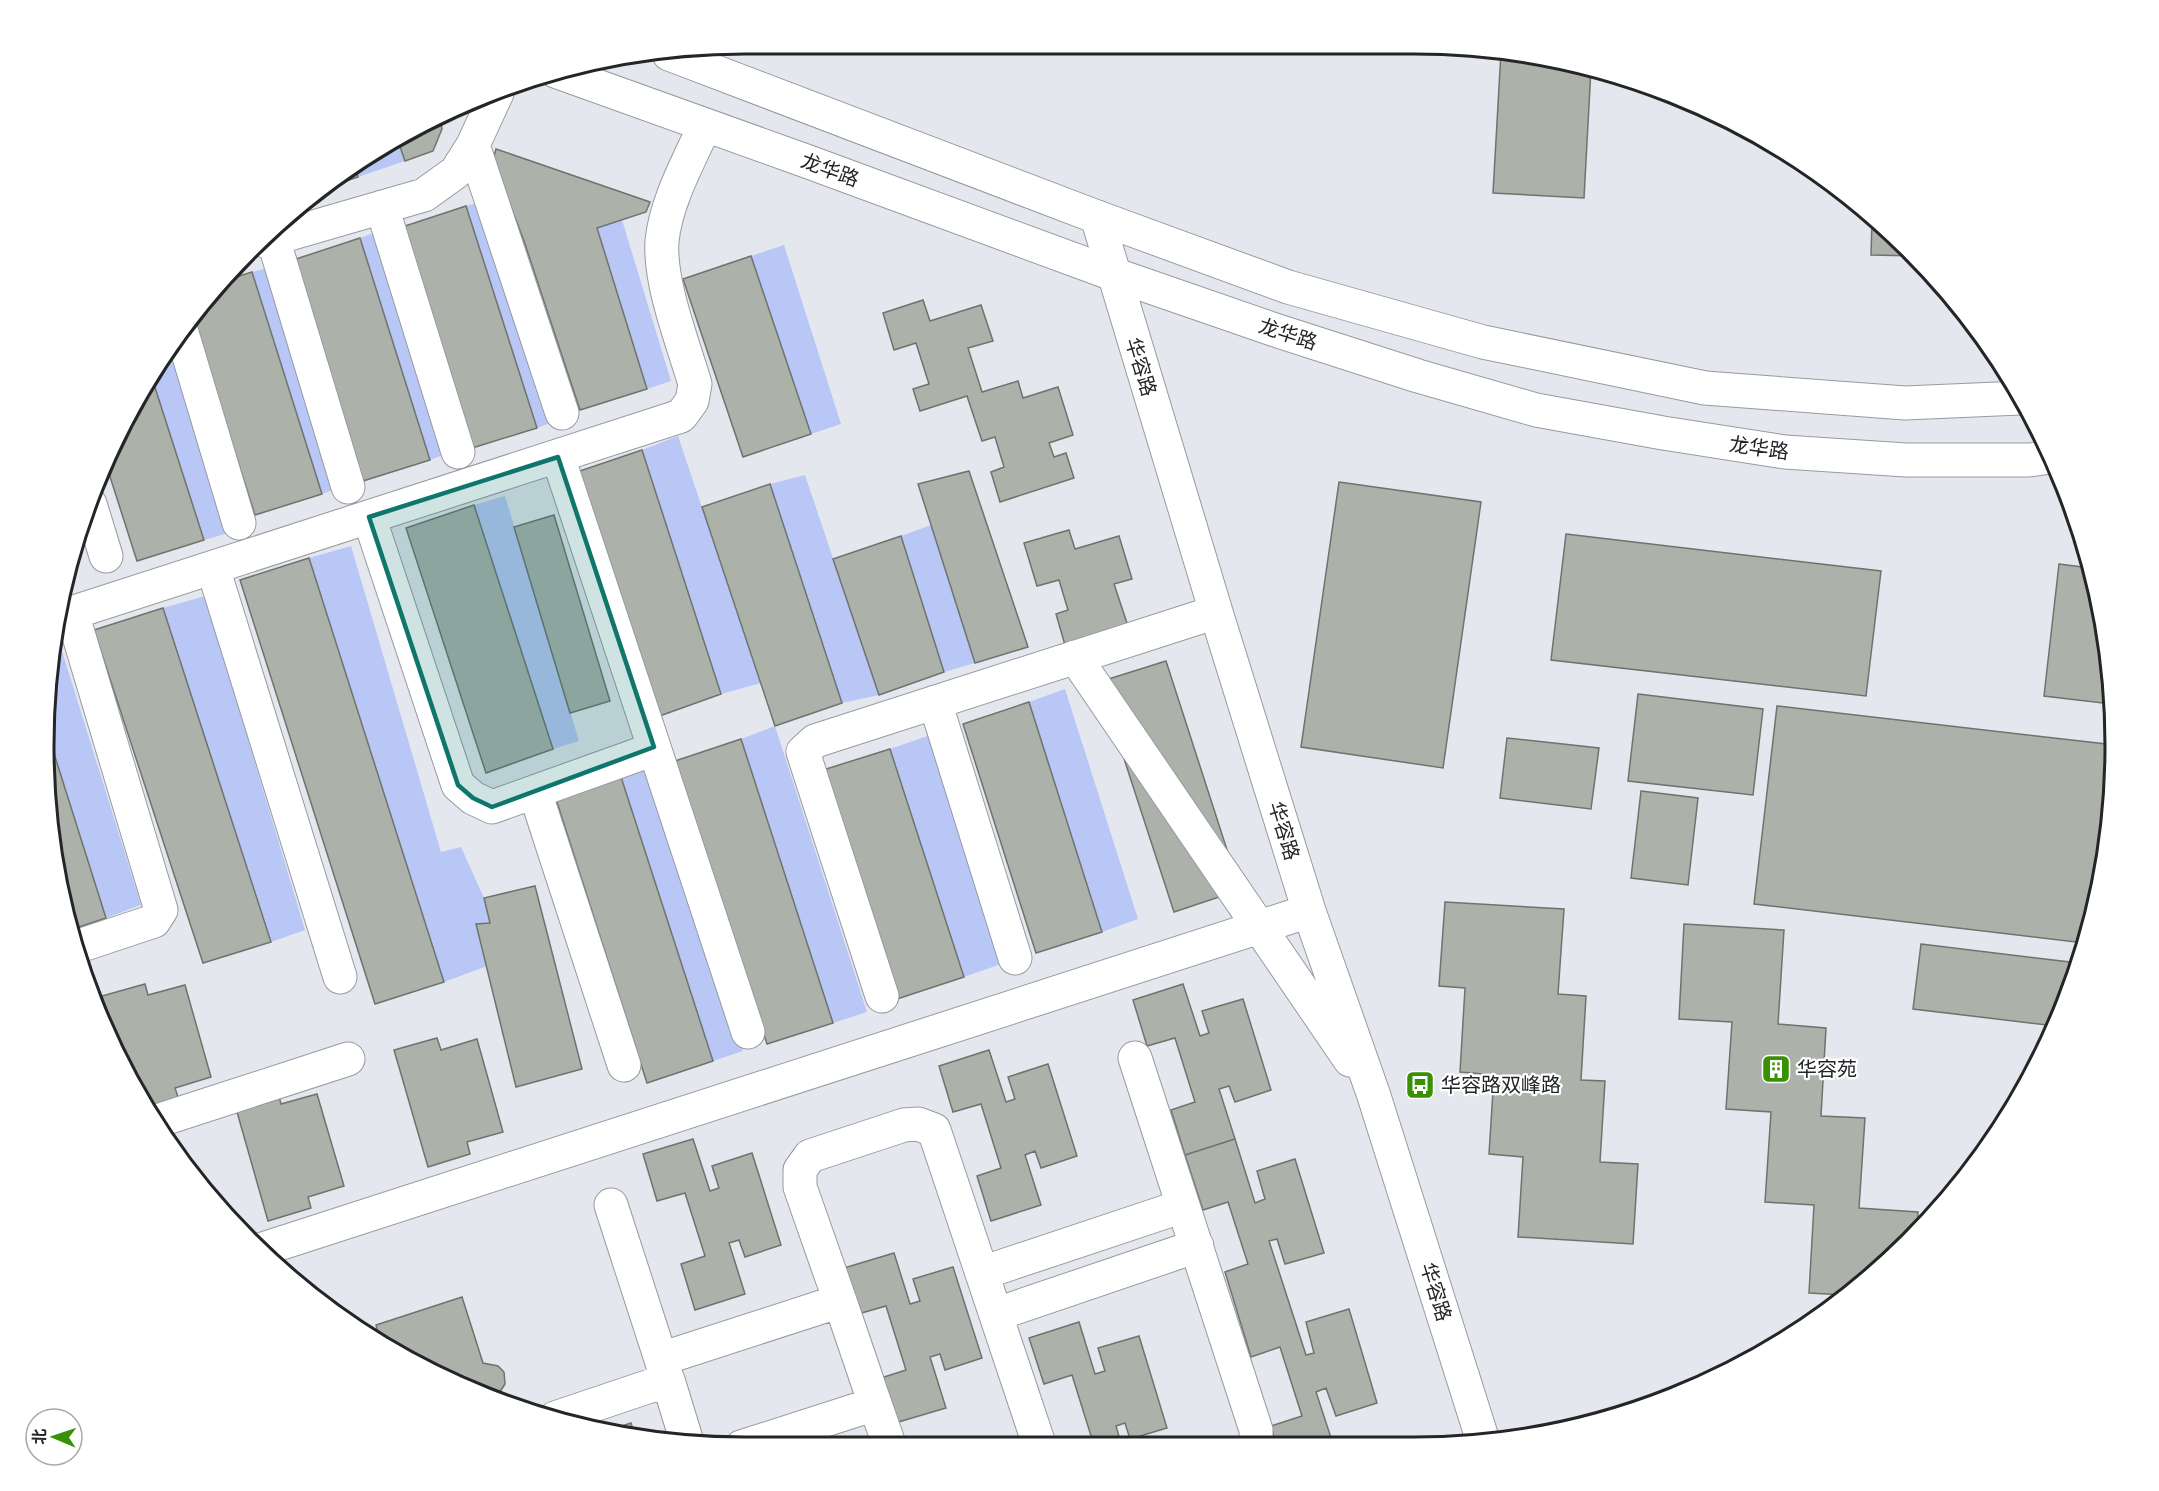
<svg xmlns="http://www.w3.org/2000/svg" width="2159" height="1491" viewBox="0 0 2159 1491" font-family="'Open Sans','Noto Sans SC',sans-serif">
  <rect width="100%" height="100%" fill="#e4e7ee"/>
  <path fill="#b9c7f7" d="M397,138L405,161L358,177L354,163Z
    M484,201L556,421L537,428L466,206Z
    M622,220L671,381L647,389L597,228Z
    M379,231L448,453L430,460L360,238Z
    M784,245L841,424L811,434L751,256Z
    M274,266L341,487L322,494L252,272Z
    M171,348L228,533L204,540L151,375Z
    M678,436L761,683L721,694L642,450Z
    M805,475L879,695L842,703L770,484Z
    M505,496L579,741L553,749L474,505Z
    M931,525L975,663L944,672L901,536Z
    M351,546L441,852L461,847L484,898L490,923L477,924L487,966L444,982L309,558Z
    M205,596L305,930L271,942L163,608Z
    M58,638L141,905L106,918L45,725L49,654L53,639Z
    M1065,689L1138,919L1102,932L1029,702Z
    M775,726L867,1012L833,1023L741,739Z
    M930,735L1001,964L964,977L890,749Z
    M653,769L743,1051L713,1061L621,777Z"/>
  <path fill="#acb1aa" stroke="#6e736d" stroke-width="1.5" d="M1146,44H1238V47Z
    M1501,52L1550,57L1591,68L1584,198L1493,193Z
    M435,116L440,118L442,129L433,151L405,161L397,138Z
    M496,149L650,202L646,212L597,228L647,389L580,410L524,241L493,160Z
    M354,163L358,177L325,188Z
    M466,206L537,428L469,449L399,228Z
    M1872,220L1910,249L1916,256L1871,255Z
    M360,238L430,460L363,481L293,260Z
    M751,256L811,434L743,457L683,279Z
    M252,272L322,494L255,515L192,318L217,283Z
    M923,300L930,321L981,305L993,341L968,348L982,392L1018,381L1023,398L1058,387L1073,435L1049,443L1054,457L1066,453L1074,478L1000,502L991,472L1004,467L995,437L982,441L967,396L920,411L913,389L929,384L916,343L894,350L883,313Z
    M151,375L204,540L137,561L105,461L138,394Z
    M642,450L721,694L654,718L574,473Z
    M969,471L1028,647L975,663L918,484Z
    M1339,482L1481,502L1443,768L1301,747Z
    M770,484L842,703L775,726L702,507Z
    M474,505L553,749L486,773L406,528Z
    M554,515L610,701L570,713L514,527Z
    M1069,530L1075,549L1119,536L1132,579L1114,584L1128,626L1065,645L1056,614L1068,610L1059,580L1037,586L1024,543Z
    M1566,534L1881,571L1866,696L1551,660Z
    M901,536L944,672L879,695L833,559Z
    M309,558L444,982L375,1004L240,580Z
    M2059,564L2090,568L2102,609L2111,704L2044,696Z
    M163,608L271,942L203,963L94,630Z
    M1166,661L1240,890L1174,912L1099,682Z
    M1638,694L1763,709L1753,795L1628,781Z
    M1029,702L1102,932L1036,953L963,724Z
    M1777,706L2115,745L2102,883L2084,943L1754,904Z
    M45,725L106,918L73,929L57,882L44,746Z
    M1507,738L1599,748L1591,809L1500,798Z
    M741,739L833,1023L767,1044L675,761Z
    M890,749L964,977L897,999L823,770Z
    M621,777L713,1061L647,1083L556,799Z
    M1641,791L1698,798L1688,885L1631,878Z
    M535,886L582,1069L516,1087L476,924L490,923L484,898Z
    M1445,902L1564,909L1558,994L1586,996L1581,1080L1605,1081L1600,1162L1638,1164L1633,1244L1518,1237L1523,1157L1489,1154L1494,1075L1460,1072L1465,988L1439,986Z
    M1684,924L1784,930L1778,1024L1826,1028L1821,1116L1865,1118L1859,1208L1918,1212L1917,1234L1910,1242L1845,1295L1809,1293L1814,1205L1765,1202L1771,1112L1726,1109L1732,1022L1679,1019Z
    M1921,944L2078,963L2062,1014L2056,1026L1913,1009Z
    M145,984L148,995L185,985L211,1077L175,1088L179,1100L147,1109L122,1067L102,996Z
    M1183,984L1200,1036L1209,1033L1202,1011L1243,999L1271,1090L1235,1102L1229,1086L1219,1089L1235,1139L1185,1155L1171,1110L1195,1102L1175,1038L1147,1046L1133,1000Z
    M437,1038L441,1050L477,1039L503,1132L467,1142L470,1154L428,1167L394,1050Z
    M989,1050L1006,1102L1015,1099L1008,1077L1048,1064L1077,1156L1041,1168L1035,1151L1025,1155L1041,1205L991,1221L977,1176L1001,1168L981,1104L953,1112L939,1066Z
    M278,1092L281,1104L317,1094L344,1186L308,1197L311,1208L268,1221L235,1105Z
    M693,1139L710,1191L719,1188L712,1166L752,1153L781,1245L745,1257L739,1240L729,1243L745,1294L695,1310L681,1264L705,1256L685,1193L657,1201L643,1154Z
    M1235,1139L1255,1203L1265,1199L1257,1171L1295,1159L1324,1253L1285,1264L1277,1239L1269,1241L1306,1355L1314,1353L1306,1322L1349,1309L1377,1403L1336,1416L1326,1388L1316,1392L1334,1447H1277L1271,1426L1302,1416L1280,1347L1251,1357L1225,1272L1248,1264L1228,1202L1203,1210L1185,1155Z
    M894,1253L910,1304L920,1301L913,1279L953,1267L982,1358L945,1370L940,1354L930,1357L946,1408L895,1423L881,1378L906,1370L886,1306L858,1314L844,1268Z
    M462,1297L483,1363L498,1366L504,1372L505,1384L498,1395L488,1398L477,1394L381,1343L376,1325Z
    M1079,1322L1095,1374L1105,1371L1098,1348L1139,1336L1167,1428L1130,1439L1125,1423L1116,1426L1122,1447H1067L1092,1439L1072,1375L1044,1384L1029,1338Z
    M631,1423L635,1437L603,1432Z"/>
  <g fill="none" stroke-linecap="round" stroke-linejoin="round">
    <g stroke="#979aa0" stroke-width="35">
      <path id="street" d="M473,145L562,413
        M382,207L458,452
        M1097,217L1216,612L1309,911L1374,1096L1483,1441
        M272,235L348,487
        M265,241L424,195L456,172L473,145L497,93
        M182,333L239,523
        M90,504L106,556
        M369,517L458,785L473,798L492,807L640,754L654,747L558,457
        M213,568L340,977
        M72,613L161,910L154,921L79,946
        M59,617L681,416L692,401L695,384C683,343 659,283 662,241C666,201 689,161 705,125
        M1075,657L1350,1060
        M935,702L1015,958
        M654,747L748,1032
        M535,792L624,1065
        M882,996L803,752L815,741L1216,612
        M1135,1058L1256,1430V1443L1253,1447
        M154,1122L348,1059
        M611,1205L667,1378
        M260,1250L1309,911
        M982,1273L1183,1206
        M840,1301L800,1187V1170L810,1156L904,1125L918,1124L934,1130L1040,1447
        M997,1314L1197,1246
        M661,1359L840,1301L875,1404L741,1447
        M875,1404L890,1447
        M555,1418L668,1380L687,1442"/>
    </g>
    <g stroke="#979aa0" stroke-width="35">
      <path id="secondary" d="M669,54L1097,217L1288,287L1483,342L1705,388L1905,403L2020,398
        M555,71L806,161L1113,274L1272,329L1418,376L1536,410L1663,433L1785,452L1906,460H2029L2051,457"/>
    </g>
    <use href="#street" stroke="#fff" stroke-width="33"/>
    <use href="#secondary" stroke="#fff" stroke-width="33"/>
  </g>
  <path fill="#0f766e" fill-opacity="0.2" stroke="#0f766e" stroke-width="4.5" stroke-linejoin="round" d="M558,457L654,747L492,807L473,798L458,785L369,517Z"/>
  <defs>
    <g id="building-square" transform="scale(1.5)"><rect x="-9" y="-9" width="18" height="18" rx="4" fill="#379102" stroke="#fff"/><path d="M-4-6H4V6H1V3H-1V6H-4ZM-2.5-4.3h1.7v1.8h-1.7ZM.8-4.3h1.7v1.8H.8ZM-2.5-1h1.7V.8h-1.7ZM.8-1h1.7V.8H.8Z" fill="#fff"/></g>
    <g id="bus-square" transform="scale(1.5)"><rect x="-9" y="-9" width="18" height="18" rx="4" fill="#379102" stroke="#fff"/><path d="M-5-6H5V4H4V6H2V4H-2V6H-4V4H-5ZM-3.5-4V0h7V-4ZM-3.5 1.2v1.5H-2V1.2ZM2 1.2v1.5H3.5V1.2Z" fill="#fff"/></g>
  </defs>
  <g fill-rule="evenodd">
    <use href="#building-square" x="1776" y="1069"/>
    <use href="#bus-square" x="1420" y="1085"/>
  </g>
  <g text-anchor="middle" stroke-width="4.5" stroke-linejoin="round" paint-order="stroke">
    <g font-size="20" fill="#242527" stroke="#fff">
      <text transform="translate(830 170) rotate(20)" y="7">龙华路</text>
      <text transform="translate(1288 334) rotate(18)" y="7">龙华路</text>
      <text transform="translate(1141 367) rotate(73)" y="7">华容路</text>
      <text transform="translate(1759 448) rotate(8)" y="7">龙华路</text>
      <text transform="translate(1284 831) rotate(73)" y="7">华容路</text>
      <text transform="translate(1436 1292) rotate(73)" y="7">华容路</text>
    </g>
    <g font-size="20" fill="#242527" stroke="#fff" text-anchor="start">
      <text x="1797" y="1076">华容苑</text>
      <text x="1441" y="1092">华容路双峰路</text>
    </g>
  </g>
  <path d="M0 0H2159V1491H0ZM745 54H1414A691 691 0 0 1 2105 745V746A691 691 0 0 1 1414 1437H745A691 691 0 0 1 54 746V745A691 691 0 0 1 745 54Z" fill="#fff" fill-rule="evenodd"/>
  <path fill="none" stroke="#242527" stroke-width="3" d="M745 54H1414A691 691 0 0 1 2105 745V746A691 691 0 0 1 1414 1437H745A691 691 0 0 1 54 746V745A691 691 0 0 1 745 54Z"/>
  <g transform="translate(54 1437) rotate(272)"><circle r="28" fill="#ffffff" stroke="#a7a8a9" stroke-width="1.5"/>
  <path d="M0-4.5L10 22L0 15L-10 22Z" fill="#379102"/>
  <text y="-9" font-size="16" font-weight="bold" text-anchor="middle" fill="#242527">北</text>
  </g>
</svg>
